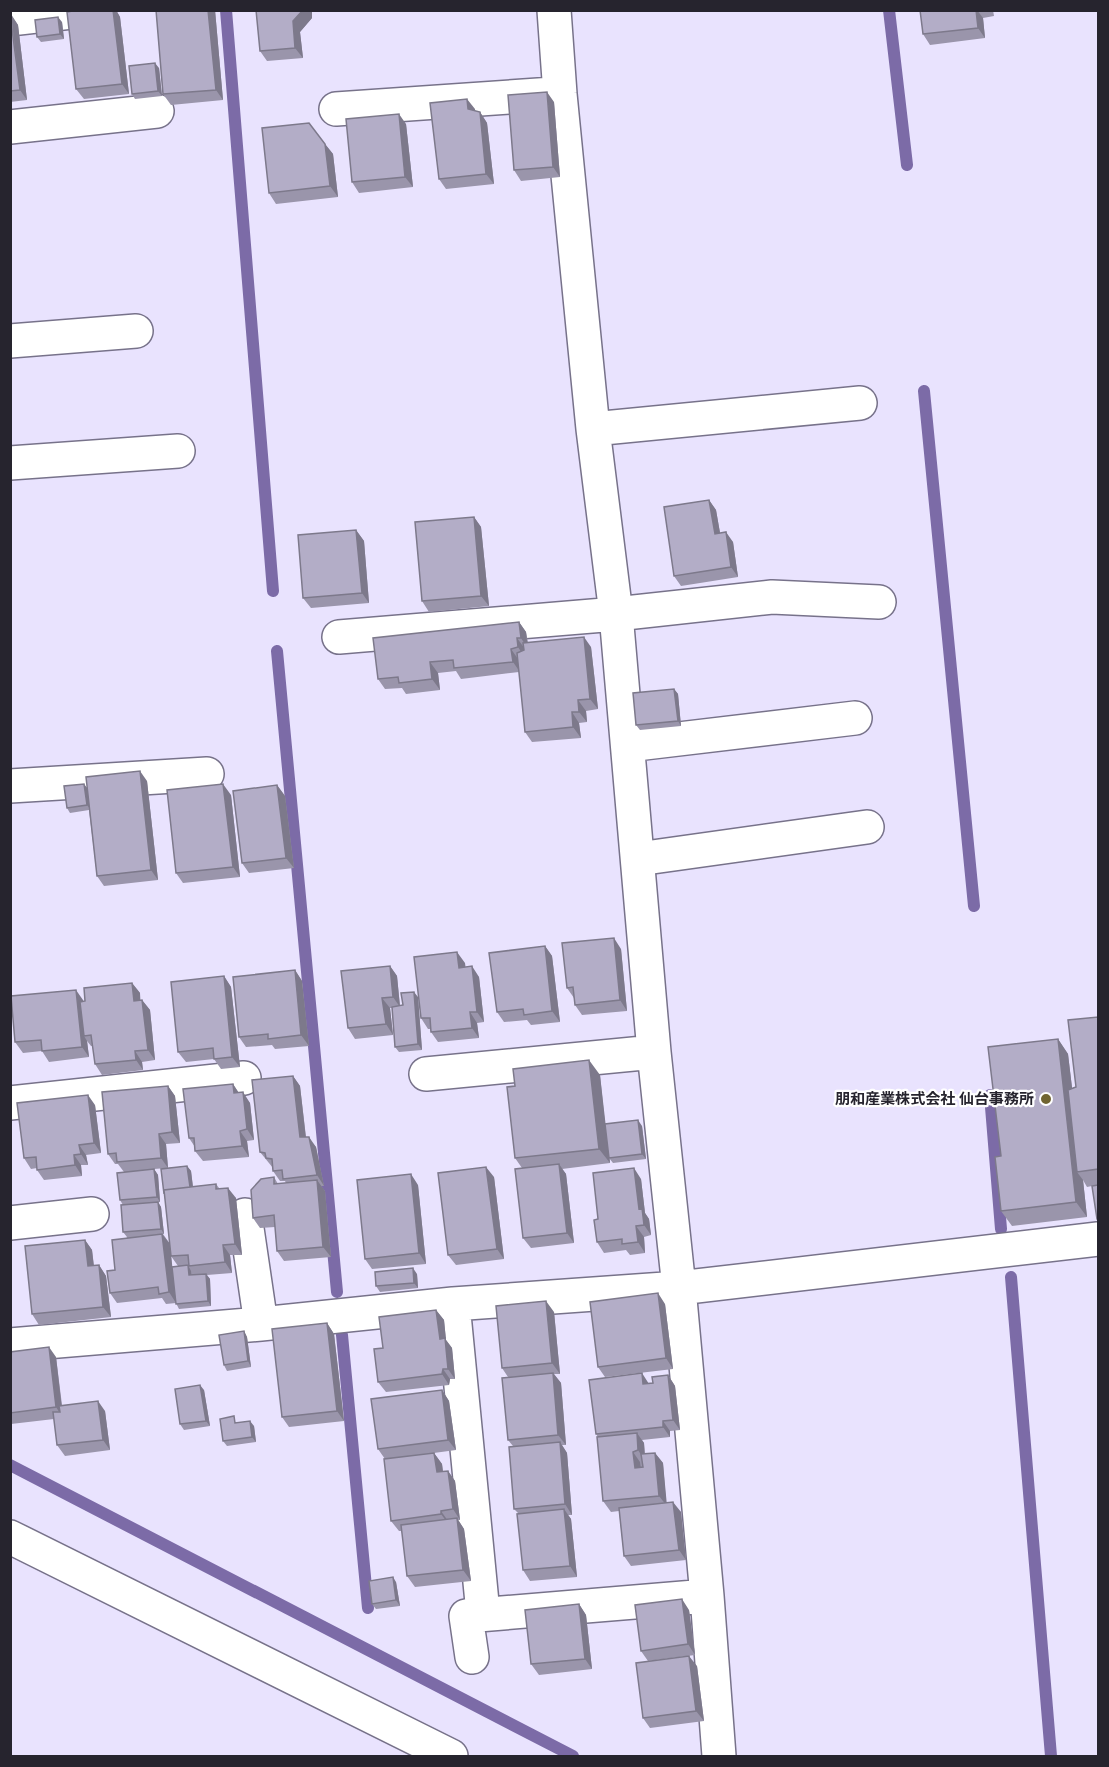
<svg xmlns="http://www.w3.org/2000/svg" width="1109" height="1767" viewBox="0 0 1109 1767" font-family="'Roboto Serif','Noto Sans JP',serif">
  <rect width="100%" height="100%" fill="#e9e3fe"/>
  <g fill="none" stroke-linecap="round" stroke-linejoin="round">
    <path stroke="#7c6ba7" stroke-width="12" d="M226,10L273,591
      M889,10L907,165
      M924,391L974,906
      M277,651L337,1292
      M990,1095L1001,1229
      M1011,1277L1051,1756
      M342,1335L368,1608
      M10,1465L573,1756"/>
    <g stroke="#77728a" stroke-width="36">
      <path id="minor" d="M554,10L560,94L593,429L616,614L654,1052L679,1288L707,1596L719,1756
        M10,19L89,10
        M336,109L553,94
        M10,127L157,111
        M10,341L136,331
        M593,429L860,403
        M10,463L178,451
        M339,637L616,614L772,597L879,602
        M628,745L855,718
        M10,786L207,774
        M638,859L867,827
        M426,1074L654,1052
        M10,1103L244,1078
        M245,1215L261,1324
        M10,1223L92,1214
        M453,1304L483,1613
        M10,1345L261,1324L453,1304L679,1288L1098,1239
        M10,1537L451,1756
        M472,1657L466,1616L707,1596"/>
    </g>
    <use href="#minor" stroke="#fff" stroke-width="33"/>
  </g>
  <path fill="#9a95ab" fill-rule="evenodd" d="M78,10H116L120,17L129,94L84,99L76,89Z
    M156,10H215L223,100L171,105L163,94Z
    M256,10H312V18L300,32L303,58L267,61L260,51Z
    M920,10H993L994,16L983,18L985,38L930,45L923,34Z
    M10,14L18,25L27,100L10,102Z
    M62,22L64,39L41,42L37,37Z
    M159,68L162,96L135,99L132,94Z
    M554,102L560,177L521,181L514,170Z
    M475,109V111L480,112L487,123L494,184L446,189L439,179Z
    M406,124L413,187L359,193L352,182Z
    M325,144L333,154L338,197L276,204L269,193Z
    M709,500L716,510L720,533L733,542L738,577L681,586L674,576Z
    M474,517L481,527L489,606L429,612L422,601Z
    M356,530L364,541L369,603L311,608L303,598Z
    M519,622L526,632L528,642L591,647L598,709L586,711L587,722L579,723L581,738L532,742L525,732L519,672L461,679L456,671L438,673L440,690L406,694L402,688L385,689L378,679Z
    M674,689L678,694L681,726L640,730L636,725Z
    M147,781L158,880L104,886L97,876L89,810L70,813L67,808L87,787Z
    M277,785L285,796L294,868L249,873L242,863Z
    M231,795L240,877L183,883L176,873Z
    M545,946L552,956L560,1022L531,1025L527,1020L504,1022L497,1012Z
    M621,949L627,1011L582,1015L575,1005L574,998L567,988Z
    M465,963V967L479,977L484,1022L477,1023L479,1038L438,1042L431,1032L430,1029H428L421,1018Z
    M390,966L397,976L400,1006L418,997L422,1050L399,1052L395,1047L392,1008H390L393,1035L355,1039L348,1028Z
    M295,970L302,981L309,1046L275,1049L272,1045L246,1047L239,1037Z
    M224,976L231,987L240,1067L221,1069L214,1059L186,1062L178,1052Z
    M132,983L140,993V1000H142L150,1010L155,1060L142,1062L143,1070L102,1075L95,1064L93,1046H91L87,1041L89,1057L49,1062L42,1051L23,1053L15,1042L83,1000V1002Z
    M1098,1017V1222L1097,1219L1092,1186L1087,1187L1083,1180L1087,1217L1012,1226L1001,1211V1156L1058,1039L1068,1054L1072,1088L1076,1087Z
    M600,1075L605,1124L642,1126L646,1159L613,1163L609,1158L608,1142L610,1163L562,1169L566,1174L574,1243L531,1248L523,1238L522,1168L515,1158Z
    M293,1076L300,1086L306,1137L316,1147L324,1186H321L325,1191L331,1257L284,1261L277,1251L275,1227L260,1228L253,1218L274,1177L278,1184L286,1183L285,1181H280L273,1171V1168L260,1152Z
    M233,1084L239,1093L250,1103L254,1140L247,1141L249,1157L203,1161L195,1151V1147L189,1138Z
    M168,1086L175,1096L180,1143L166,1144L168,1168L187,1166L191,1171L193,1187L216,1184L219,1188L236,1198L242,1255H230L232,1273L207,1275L210,1279L211,1306L179,1309L176,1303L166,1304L162,1298L117,1303L110,1293L115,1270L127,1237L123,1232V1205L120,1200L124,1172L118,1164H115L108,1154ZM167,1168L171,1256L178,1266L172,1268L170,1244L163,1234H164L161,1207L158,1202H160L158,1175L154,1169Z
    M95,1105L101,1153L86,1155L88,1165H81L82,1176L44,1180L37,1170V1168L31,1169L24,1158Z
    M494,1177L504,1259L456,1265L448,1255Z
    M641,1179L645,1213L649,1219L651,1235L644,1237L645,1253L630,1255L626,1250L604,1253L597,1242L598,1219Z
    M418,1185L426,1264L372,1269L365,1259Z
    M85,1240L92,1250L94,1266L99,1265L106,1276L111,1317L39,1325L32,1314Z
    M417,1274L418,1288L380,1292L376,1286Z
    M665,1304L673,1369L605,1377L598,1367Z
    M436,1310L444,1320L446,1340L452,1348L455,1379H450L449,1385L386,1392L378,1382L383,1348Z
    M554,1312L560,1374H554L561,1383L566,1445H562L567,1453L572,1515H568L571,1519L577,1577L530,1581L523,1570L518,1513L514,1509L513,1446L508,1440V1377L502,1368Z
    M327,1323L334,1334L344,1421L289,1427L282,1417Z
    M244,1331L247,1337L251,1367L227,1371L224,1365Z
    M10,1352L56,1357L62,1405L105,1411L110,1450L65,1456L57,1445L54,1419L11,1424Z
    M668,1375L675,1386L680,1430L670,1431V1437L642,1440L644,1443L645,1454L655,1453L663,1463L666,1502L681,1512L686,1560L631,1566L624,1556L619,1511L611,1512L603,1501L598,1437L596,1434L649,1384L653,1383Z
    M204,1390L210,1426L184,1430L180,1424Z
    M442,1390L449,1401L456,1450L404,1457L434,1453L442,1464L443,1471H448L455,1481L460,1520H458L464,1529L471,1581L415,1587L407,1576L402,1531H399L391,1521L385,1459L378,1449Z
    M238,1422L254,1426L256,1442L227,1446L223,1441Z
    M396,1582L400,1606L376,1609L372,1604Z
    M579,1604L586,1615L592,1669L539,1675L531,1664Z
    M689,1610L695,1655L648,1661L641,1651Z
    M697,1666L704,1721L650,1728L643,1718Z"/>
  <path fill="#7d798b" d="M113,10H116L120,17L129,94L122,84Z
    M208,10H215L223,100L216,90Z
    M303,10H312V18L300,32L303,58L295,48L293,21Z
    M976,10H977L983,18L985,38L978,28Z
    M11,14L18,25L27,100L20,90Z
    M58,17L62,22L64,39L60,34Z
    M155,63L159,68L162,96L158,91Z
    M547,92L554,102L560,177L553,167Z
    M467,99L475,109L476,119L468,109Z
    M480,112L487,123L494,184L486,174Z
    M399,114L406,124L413,187L405,177Z
    M325,144L333,154L338,197L330,186Z
    M709,500L716,510L722,544L715,534Z
    M474,517L481,527L489,606L481,596Z
    M356,530L364,541L369,603L362,593Z
    M726,532L733,542L738,577L731,567Z
    M519,622L526,632L528,649L521,638Z
    M584,637L591,647L598,709L590,699Z
    M517,638L525,649V658L518,647Z
    M511,649L518,659L520,672L513,662Z
    M430,662L438,673L440,690L432,679Z
    M674,689L678,694L681,726L678,721Z
    M578,700L586,711L587,722L579,712Z
    M572,712L579,723L581,738L573,727Z
    M140,771L147,781L158,880L151,870Z
    M84,784L88,789L91,810L87,805Z
    M223,784L231,795L240,877L233,867Z
    M277,785L285,796L294,868L286,858Z
    M614,938L621,949L627,1011L620,1000Z
    M545,946L552,956L560,1022L552,1011Z
    M457,952L465,963L467,978L459,968Z
    M390,966L397,976L400,1007L393,997Z
    M472,966L479,977L484,1022L477,1012Z
    M295,970L302,981L309,1046L301,1035Z
    M224,976L231,987L240,1067L232,1057Z
    M132,983L140,993L141,1012L134,1001Z
    M76,990L83,1000L87,1036H84L87,1041L89,1057L82,1047Z
    M414,992L418,997L422,1050L418,1044Z
    M382,998L390,1008L393,1035L386,1024Z
    M142,1000L150,1010L155,1060L148,1050Z
    M470,1012L477,1023L479,1038L472,1028Z
    M1058,1039L1068,1054L1082,1171L1077,1172L1083,1180L1087,1217L1076,1202Z
    M135,1051L142,1062L143,1070L136,1060Z
    M589,1060L600,1075L610,1163L599,1149Z
    M293,1076L300,1086L307,1148L300,1137Z
    M233,1084L240,1095L234,1093Z
    M168,1086L175,1096L180,1143L172,1132Z
    M243,1092L250,1103L254,1140L247,1129Z
    M88,1095L95,1105L101,1153L94,1143Z
    M638,1120L642,1126L646,1159L642,1154Z
    M240,1131L247,1141L249,1157L242,1146Z
    M159,1134L166,1144L168,1168L161,1158Z
    M309,1137L316,1147L324,1186L317,1175Z
    M79,1145L86,1155L88,1165L81,1154Z
    M74,1155L81,1165L82,1176L75,1165Z
    M559,1164L566,1174L574,1243L567,1233Z
    M187,1166L191,1171L194,1196L190,1190Z
    M486,1167L494,1177L504,1259L497,1249Z
    M634,1168L641,1179L645,1213L649,1219L651,1235L644,1225L639,1209Z
    M154,1169L158,1175L160,1202L157,1197Z
    M411,1174L418,1185L426,1264L419,1253Z
    M317,1180L325,1191L331,1257L323,1247Z
    M228,1188L236,1198L242,1255L235,1244Z
    M158,1202L161,1207L164,1234L161,1229Z
    M636,1226L644,1237L645,1253L638,1242Z
    M162,1234L170,1244L176,1303L169,1292Z
    M85,1240L92,1250L95,1277L88,1266Z
    M223,1245L230,1255L232,1273L225,1262Z
    M99,1265L106,1276L111,1317L103,1307Z
    M188,1265L191,1271L192,1280L189,1275Z
    M413,1268L417,1274L418,1288L414,1283Z
    M206,1274L210,1279L211,1306L208,1301Z
    M658,1293L665,1304L673,1369L666,1358Z
    M546,1301L554,1312L560,1374L552,1363Z
    M436,1310L444,1320L446,1340L452,1348L455,1379L448,1369L440,1339Z
    M327,1323L334,1334L344,1421L337,1411Z
    M244,1331L247,1337L251,1367L248,1361Z
    M49,1347L56,1357L63,1418L56,1407Z
    M443,1369L450,1379L449,1385L442,1374Z
    M553,1373L561,1383L566,1445L558,1435Z
    M642,1373L649,1384H643Z
    M668,1375L675,1386L680,1430L673,1420Z
    M200,1385L204,1390L210,1426L206,1421Z
    M442,1390L449,1401L456,1450L448,1440Z
    M98,1401L105,1411L110,1450L103,1440Z
    M250,1421L254,1426L256,1442L252,1437Z
    M663,1421L670,1431V1437L663,1427Z
    M637,1433L644,1443L645,1461L638,1450Z
    M560,1442L567,1453L572,1515L565,1504Z
    M633,1452L640,1462L642,1478L635,1468Z
    M434,1453L442,1464L444,1482L437,1472Z
    M655,1453L663,1463L667,1506L659,1496Z
    M448,1471L455,1481L460,1520L453,1509Z
    M673,1502L681,1512L686,1560L679,1550Z
    M564,1509L571,1519L577,1577L570,1566Z
    M441,1511L448,1521L449,1525L441,1514Z
    M457,1518L464,1529L471,1581L463,1570Z
    M393,1577L396,1582L400,1606L396,1600Z
    M682,1599L689,1610L695,1655L688,1644Z
    M579,1604L586,1615L592,1669L585,1659Z
    M689,1656L697,1666L704,1721L696,1711Z"/>
  <path fill="#b3adc7" stroke="#7d798b" stroke-width="1.5" d="M78,10H113L122,84L76,89L67,12Z
    M156,10H208L216,90L163,94Z
    M256,10H303L293,21L295,48L260,51Z
    M920,10H976L978,28L923,34Z
    M10,14L20,90L10,91Z
    M58,17L60,34L37,37L35,20Z
    M155,63L158,91L132,94L129,66Z
    M547,92L553,167L514,170L508,95Z
    M467,99L468,109L480,112L486,174L439,179L430,103Z
    M399,114L405,177L352,182L346,119Z
    M309,123L325,144L330,186L269,193L262,128Z
    M709,500L715,534L726,532L731,567L674,576L664,507Z
    M474,517L481,596L422,601L415,522Z
    M356,530L362,593L303,598L298,535Z
    M519,622L521,638H517L518,647L511,649L513,662L454,668L453,660L430,662L432,679L399,683L398,677L378,679L373,638Z
    M584,637L590,699L578,700L579,712H572L573,727L525,732L517,653L524,650L523,643Z
    M674,689L678,721L636,725L633,693Z
    M140,771L151,870L97,876L86,777Z
    M84,784L87,805L67,808L64,786Z
    M223,784L233,867L176,873L167,790Z
    M277,785L286,858L242,863L233,791Z
    M614,938L620,1000L575,1005L573,987L567,988L562,943Z
    M545,946L552,1011L524,1015L523,1009L497,1012L489,953Z
    M457,952L459,968L472,966L477,1012H470L472,1028L431,1032L430,1018H421L414,957Z
    M390,966L393,997L382,998L386,1024L348,1028L341,971Z
    M295,970L301,1035L268,1039V1034L239,1037L233,977Z
    M224,976L232,1057L214,1059L213,1048L178,1052L171,982Z
    M132,983L134,1001L142,1000L148,1050L135,1051L136,1060L95,1064L91,1035L84,1036L80,1002L85,1001L84,988Z
    M76,990L82,1047L42,1051L41,1040L15,1042L11,996Z
    M414,992L418,1044L395,1047L392,1007L403,1005L401,993Z
    M1098,1017V1169L1077,1172L1068,1090L1076,1087L1068,1020Z
    M1058,1039L1076,1202L1001,1211L995,1157L1001,1156L988,1047Z
    M589,1060L599,1149L515,1158L507,1087L515,1086L513,1069Z
    M293,1076L300,1137H309L317,1175L283,1179L282,1170L273,1171L272,1159L266,1158L265,1153L260,1152L252,1080Z
    M233,1084L234,1093L243,1092L247,1129L240,1131L242,1146L195,1151L194,1138H189L183,1089Z
    M168,1086L172,1132L159,1134L161,1158L117,1162L116,1153L108,1154L102,1092Z
    M88,1095L94,1143L79,1145L81,1154L74,1155L75,1165L37,1170L36,1157L24,1158L17,1103Z
    M638,1120L642,1154L609,1158L605,1124Z
    M559,1164L567,1233L523,1238L515,1169Z
    M187,1166L190,1187L164,1190V1194L161,1169Z
    M486,1167L497,1249L448,1255L438,1173Z
    M634,1168L639,1209L642,1208L644,1225L636,1226L638,1242L622,1244V1239L597,1242L594,1220L598,1219L593,1173Z
    M154,1169L157,1197L120,1200L117,1173Z
    M411,1174L419,1253L365,1259L357,1180Z
    M274,1177V1184L317,1180L323,1247L277,1251L274,1215L253,1218L251,1190L261,1179Z
    M216,1184V1189L228,1188L235,1244L223,1245L225,1262L189,1266L188,1255L171,1256L164,1190Z
    M1098,1185V1219H1097L1092,1186Z
    M158,1202L161,1229L123,1232L121,1205Z
    M162,1234L169,1292L159,1294L158,1287L110,1293L107,1271L115,1270L112,1240Z
    M85,1240L88,1266L99,1265L103,1307L32,1314L25,1246Z
    M188,1265L189,1275L206,1274L208,1301L176,1304L172,1267Z
    M413,1268L414,1283L376,1286L375,1272Z
    M658,1293L666,1358L598,1367L590,1302Z
    M546,1301L552,1363L502,1368L496,1306Z
    M436,1310L440,1339L445,1338L448,1369H443L442,1374L378,1382L374,1349L383,1348L379,1317Z
    M327,1323L337,1411L282,1417L272,1329Z
    M244,1331L248,1361L224,1365L219,1335Z
    M49,1347L56,1407L10,1413V1352Z
    M553,1373L558,1435L508,1440L502,1378Z
    M642,1373L643,1384L653,1383L652,1377L668,1375L673,1420L663,1421V1427L596,1434L589,1380Z
    M200,1385L206,1421L180,1424L175,1389Z
    M442,1390L448,1440L378,1449L371,1399Z
    M98,1401L103,1440L57,1445L53,1412H60L59,1406Z
    M234,1416L235,1423L250,1421L252,1437L223,1441L220,1419Z
    M637,1433L638,1450L633,1452L635,1468L643,1467L641,1454L655,1453L659,1496L603,1501L597,1437Z
    M560,1442L565,1504L514,1509L509,1447Z
    M434,1453L437,1472L448,1471L453,1509L441,1511V1514L391,1521L384,1459Z
    M673,1502L679,1550L624,1556L619,1508Z
    M564,1509L570,1566L523,1570L517,1514Z
    M457,1518L463,1570L407,1576L401,1525Z
    M393,1577L396,1600L372,1604L369,1581Z
    M682,1599L688,1644L641,1651L635,1605Z
    M579,1604L585,1659L531,1664L525,1610Z
    M689,1656L696,1711L643,1718L636,1663Z"/>
  <circle fill="#706431" stroke="#fff" stroke-width="2" cx="1046" cy="1099" r="6"/>
  <g text-anchor="middle" stroke-width="4.5" stroke-linejoin="round" paint-order="stroke">
    <g font-size="15" font-weight="bold" fill="#26242e" stroke="#fff" text-anchor="end">
      <text x="1034" y="1104">朋和産業株式会社 仙台事務所</text>
    </g>
  </g>
  <rect width="1109" height="1767" fill="none" stroke="#26242e" stroke-width="24"/>
</svg>
